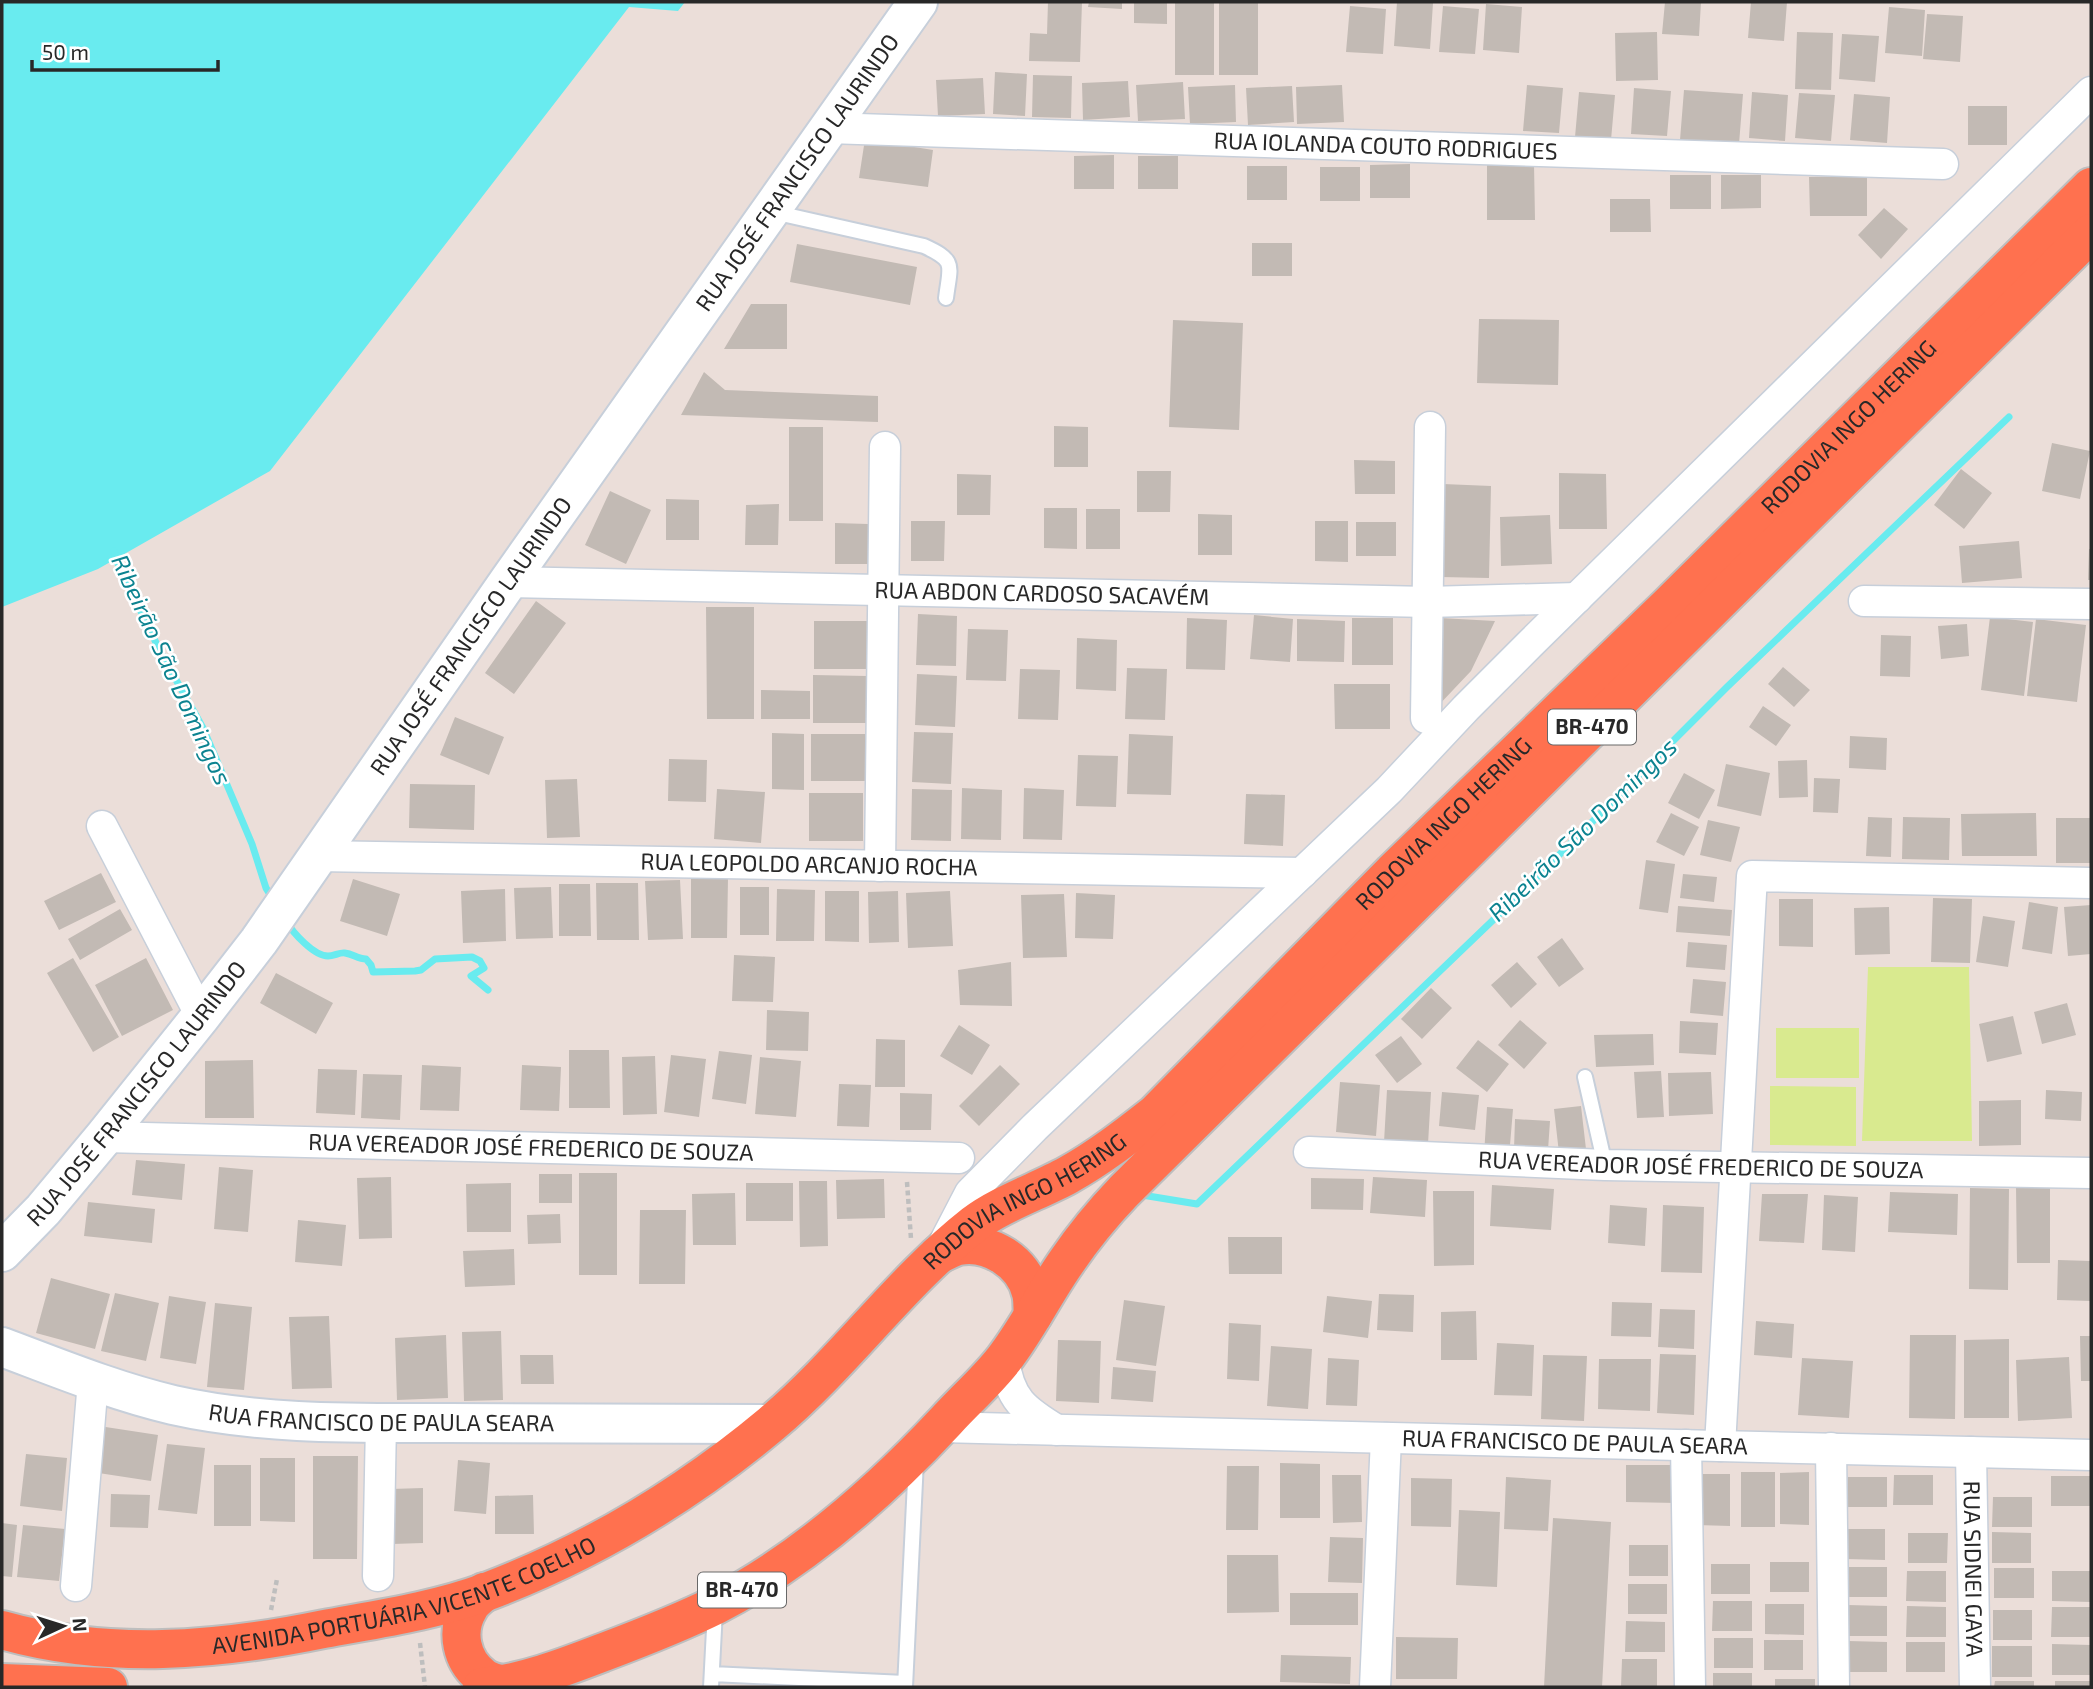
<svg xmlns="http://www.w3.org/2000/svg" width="2093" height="1689" viewBox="0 0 2093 1689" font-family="'Exo 2',sans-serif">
  <rect width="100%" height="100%" fill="#ebded9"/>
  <path fill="#d9ea8f" d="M1868,967H1969L1972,1141H1862Z
    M1776,1028H1859V1078H1776Z
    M1770,1086L1856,1087V1146L1770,1145Z"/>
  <path fill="#69ebef" d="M2,2H685L678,11L629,7L270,471L98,569L2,607Z"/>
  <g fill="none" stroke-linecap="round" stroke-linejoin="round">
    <path stroke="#69ebef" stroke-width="7" d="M114,551L117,562L161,653L203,728L252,844L266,888L273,899
      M286,921C293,933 314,956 328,956C334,956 340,952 345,953C353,954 358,959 366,959L371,965L373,972L415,971L421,970L435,959L472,957L480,961L484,968L471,976L488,990
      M1142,1195L1197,1204L1514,900L1727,687L2009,417"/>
  </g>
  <path fill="#c2bab4" d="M1048,2H1082L1080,62L1029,61L1030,33L1047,34Z
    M1089,2H1122V9L1088,7Z
    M1134,2H1167V24L1134,23Z
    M1175,2H1214V75H1175Z
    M1219,2H1258V75H1219Z
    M1397,2L1433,3L1430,49L1394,46Z
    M1665,2H1701L1699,36L1662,34Z
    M1751,2H1787L1784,41L1748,38Z
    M1486,4L1522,7L1519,53L1483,50Z
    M1350,6L1386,9L1383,54L1346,52Z
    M1443,6L1479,9L1475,54L1439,52Z
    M1889,7L1925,10L1922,56L1885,53Z
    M1927,14L1963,16L1960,62L1923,59Z
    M1657,32L1658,80L1616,81L1615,33Z
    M1797,32L1833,33L1831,90L1795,89Z
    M1842,34L1879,36L1875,82L1839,79Z
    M995,72L1027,74L1025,116L993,114Z
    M1033,75L1072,76L1071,118L1032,117Z
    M983,78L985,114L938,116L936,80Z
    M1128,81L1130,117L1083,120L1082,83Z
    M1183,82L1185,119L1138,121L1136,85Z
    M1235,85L1236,122L1190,124L1188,87Z
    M1342,85L1344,122L1297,124L1296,87Z
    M1527,85L1563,88L1559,133L1523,131Z
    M1292,86L1294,122L1248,125L1246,88Z
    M1634,88L1671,91L1667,136L1631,134Z
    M1684,90L1743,94L1739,144L1680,140Z
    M1579,92L1615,95L1611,140L1575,137Z
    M1752,92L1788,95L1785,141L1749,138Z
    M1799,93L1835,95L1831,141L1795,138Z
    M1854,94L1890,97L1887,143L1850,140Z
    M1968,106H2007V145H1968Z
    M865,139L933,150L928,187L859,178Z
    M1114,155V189H1074V156Z
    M1138,156H1178V189H1138Z
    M1410,164V198H1370V165Z
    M1487,164H1534L1535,220H1487Z
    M1247,166H1287V200H1247Z
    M1320,167H1360V201H1320Z
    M1670,175H1711V209H1670Z
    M1721,175H1761V208L1721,209Z
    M1867,176V216H1810L1809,177Z
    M1610,199H1650L1651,232H1610Z
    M1884,208L1908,229L1881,259L1858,235Z
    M1252,243H1292V276H1252Z
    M797,244L917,267L910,305L790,282Z
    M751,304H787V349H724Z
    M1479,319L1559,320L1558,385L1477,383Z
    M1173,320L1243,323L1239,430L1169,427Z
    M704,372L725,390L878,396V422L681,415Z
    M1054,426L1088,427V467H1054Z
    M789,427H823V521H789Z
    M2052,443L2090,451L2080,499L2042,491Z
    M1354,460L1395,461V494H1355Z
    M1961,469L1992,493L1964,529L1934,505Z
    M1137,471H1171L1170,512H1137Z
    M1559,473L1606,474L1607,529H1559Z
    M957,474L991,475L990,515H957Z
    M1443,484L1491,486L1489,578L1441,577Z
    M610,491L651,510L626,564L585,545Z
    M666,499L699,500V540H666Z
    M779,504L778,545H745L746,505Z
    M1044,508H1077V549L1044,548Z
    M1086,509H1120V549H1086Z
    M1198,514L1232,515V555H1198Z
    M1550,515L1552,564L1501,566L1500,517Z
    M911,521H945L944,561H911Z
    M1315,521H1348V562L1315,561Z
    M1356,522H1396V556H1356Z
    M835,523L868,524V564H835Z
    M2019,541L2022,578L1962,583L1959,546Z
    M2089,549H2091V580H2088Z
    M536,601L566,623L514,694L485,673Z
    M706,607H754V719H707Z
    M918,614L957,616L956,666L916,665Z
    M1254,615L1293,619L1290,662L1250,659Z
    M1990,617L2033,622L2024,696L1981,690Z
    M1187,618L1227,620L1225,670L1186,669Z
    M1352,618H1393V665H1352Z
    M1440,618L1495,621L1471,671L1436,708Z
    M1297,619L1345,621L1344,662L1297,661Z
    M2036,619L2086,625L2077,702L2027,696Z
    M814,621H868L867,669H814Z
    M1967,624L1969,656L1941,659L1938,626Z
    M968,629L1008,630L1006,681L966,680Z
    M1881,635L1911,636L1910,677L1880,676Z
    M1077,638L1117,640L1116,691L1076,689Z
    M1783,667L1810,690L1794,707L1768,684Z
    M1127,668L1167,669L1165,720L1125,719Z
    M1020,669L1060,670L1058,720L1018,719Z
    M917,674L957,676L955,727L915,725Z
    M813,675L867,676V723H813Z
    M1334,684H1390V729H1335Z
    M761,690L810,691V719H761Z
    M1763,706L1791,725L1776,746L1749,727Z
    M455,717L504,737L489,775L440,755Z
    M914,732L953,733L951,784L912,782Z
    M772,733L804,734V790L772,789Z
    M811,734H865V781H811Z
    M1129,734L1173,736L1171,795L1127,794Z
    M1850,736L1887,738L1886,770L1849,768Z
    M1078,755L1118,756L1116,807L1076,806Z
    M669,759L707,760L706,802L668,801Z
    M1807,760L1808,797L1779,798L1778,761Z
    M1726,764L1770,773L1761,816L1717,806Z
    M1684,773L1715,790L1699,819L1668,803Z
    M1814,778L1840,779L1838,813L1813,812Z
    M577,779L580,837L547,838L545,780Z
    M410,784L475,785L474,830L409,828Z
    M962,788L1002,790L1001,840L961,839Z
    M1024,788L1064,790L1062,840L1023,839Z
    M717,789L765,792L761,843L714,839Z
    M912,789L952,790L951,841L911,840Z
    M809,793H863V841H809Z
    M1246,794L1285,795L1283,846L1244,844Z
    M1671,813L1699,827L1684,856L1656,842Z
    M2036,813L2037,856H1962L1961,814Z
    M1868,817L1892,818L1891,857L1866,856Z
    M1903,817L1950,818L1949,860L1902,859Z
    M2056,818H2091V863H2056Z
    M1708,820L1740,827L1731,862L1700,855Z
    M1646,860L1675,864L1668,913L1639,909Z
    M101,873L116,902L59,930L44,901Z
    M1683,874L1717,877L1714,902L1680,898Z
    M691,878H728L727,938H691Z
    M353,879L400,894L387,936L340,921Z
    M680,880L683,939L648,940L645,881Z
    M596,883H638L639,940H597Z
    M559,884H590L591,936H559Z
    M551,887L553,938L516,939L514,888Z
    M740,887H769V935H740Z
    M505,889L506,941L463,943L461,891Z
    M777,889L815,890L814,941H776Z
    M825,891H859V942L825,941Z
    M898,891L899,942L869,943L868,892Z
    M950,891L953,946L908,948L906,893Z
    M1076,893L1115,895L1113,939L1075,938Z
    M1064,894L1067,957L1023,958L1021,895Z
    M1933,898L1972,899L1970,963L1931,962Z
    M1779,899H1813V947L1779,946Z
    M2029,902L2058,907L2052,954L2022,949Z
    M2091,905V954L2068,956L2064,907Z
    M1678,906L1732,910L1730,936L1676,932Z
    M1889,907L1890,954L1855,955L1854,908Z
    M120,909L132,930L80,960L68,939Z
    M1983,916L2015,921L2008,967L1976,962Z
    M1562,938L1584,969L1559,987L1537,957Z
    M1688,942L1727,945L1725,970L1686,967Z
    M734,955L775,957L773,1002L732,1001Z
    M73,958L119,1037L93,1052L47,973Z
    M146,958L173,1010L122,1036L95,985Z
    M1011,962L1012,1006L960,1005L958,970Z
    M1517,962L1537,984L1511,1008L1491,985Z
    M276,973L333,1003L316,1034L260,1003Z
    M1693,979L1726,982L1723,1016L1690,1013Z
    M1431,988L1452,1008L1422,1039L1401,1019Z
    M2067,1003L2076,1035L2042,1044L2034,1012Z
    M767,1010L809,1012L808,1051L766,1050Z
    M2013,1016L2022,1054L1987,1062L1979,1024Z
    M1520,1020L1547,1043L1524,1069L1498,1045Z
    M1680,1021L1718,1023L1716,1055L1679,1053Z
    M959,1025L990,1045L972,1075L940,1056Z
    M1653,1034L1654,1065L1596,1067L1594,1035Z
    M1401,1036L1422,1064L1397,1083L1375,1055Z
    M876,1039L905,1040V1087H875Z
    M1478,1040L1509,1064L1487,1092L1456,1068Z
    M569,1050H609L610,1108H569Z
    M719,1051L752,1055L746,1104L712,1099Z
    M671,1055L706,1059L699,1117L664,1112Z
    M655,1056L657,1114L623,1115L622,1057Z
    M760,1057L801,1061L796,1117L755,1114Z
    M253,1060L254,1118H205V1061Z
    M422,1065L461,1067L459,1111L420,1110Z
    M522,1065L561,1067L559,1111L520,1110Z
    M1000,1065L1020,1084L979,1126L959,1106Z
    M318,1069L357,1070L355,1115L316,1113Z
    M1661,1071L1664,1117L1637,1118L1634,1072Z
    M1711,1072L1713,1114L1669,1116L1668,1073Z
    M363,1074L402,1075L400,1120L361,1118Z
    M1340,1082L1380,1085L1376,1136L1336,1132Z
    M839,1084L871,1085L869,1127L837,1126Z
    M1387,1090L1431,1092L1428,1144L1384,1142Z
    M2046,1090L2082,1092L2081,1121L2045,1119Z
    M1442,1092L1479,1095L1475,1130L1439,1126Z
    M900,1093L932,1094L931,1130H900Z
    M2021,1100V1145L1979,1146V1101Z
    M1581,1106L1586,1149L1559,1153L1554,1109Z
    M1487,1107L1513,1109L1509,1157L1484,1155Z
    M1515,1119L1550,1121L1548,1150L1514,1149Z
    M136,1160L185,1164L182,1200L132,1195Z
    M219,1167L253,1170L248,1232L214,1229Z
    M579,1173H617V1275H579Z
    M539,1174H572V1203H539Z
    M391,1177L392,1238L359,1239L357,1178Z
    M1373,1177L1427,1180L1425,1217L1370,1213Z
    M1311,1178L1364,1179L1363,1210L1311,1209Z
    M884,1179L885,1218L837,1219L836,1180Z
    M799,1181H827L828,1246L800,1247Z
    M511,1183V1232H467L466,1184Z
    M746,1183H793V1221H746Z
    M1492,1185L1554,1189L1551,1230L1490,1226Z
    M2016,1187H2050V1263H2017Z
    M1970,1188L2009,1189L2008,1290L1969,1289Z
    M1433,1191H1474V1265L1434,1266Z
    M1890,1192L1958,1194L1957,1235L1888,1232Z
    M735,1193L736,1245H693L692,1194Z
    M1762,1194H1808L1804,1243L1759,1241Z
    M1824,1195L1858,1197L1855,1252L1822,1250Z
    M88,1202L155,1209L152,1243L84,1236Z
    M1610,1205L1647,1208L1645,1246L1608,1243Z
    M1663,1205L1704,1207L1702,1273L1661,1272Z
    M640,1210H686L685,1284H639Z
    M560,1214L561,1243L528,1244L527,1215Z
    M298,1220L346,1225L342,1266L295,1262Z
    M1228,1237H1282V1274H1229Z
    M514,1249L515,1285L465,1287L463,1251Z
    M2058,1260L2091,1261V1301L2057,1300Z
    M51,1278L110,1294L95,1349L36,1333Z
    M115,1293L159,1303L146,1361L101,1351Z
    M1379,1294L1414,1295L1413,1332L1377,1330Z
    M169,1296L206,1302L196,1364L160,1358Z
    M1327,1296L1372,1301L1368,1338L1323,1332Z
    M1124,1300L1165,1306L1156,1366L1116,1360Z
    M1612,1302L1652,1303L1651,1337L1611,1336Z
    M215,1303L252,1307L244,1390L207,1387Z
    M1660,1309L1695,1310L1694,1349L1658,1347Z
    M1476,1311L1477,1360H1441V1312Z
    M329,1316L332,1388L292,1389L289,1317Z
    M1756,1321L1794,1324L1792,1358L1754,1355Z
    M1229,1323L1261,1325L1259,1381L1227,1379Z
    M501,1331L503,1400L464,1401L462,1332Z
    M446,1335L448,1398L397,1400L395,1338Z
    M1910,1335H1956L1955,1419L1909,1418Z
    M2080,1336H2091V1381H2081Z
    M2009,1339V1418H1964V1340Z
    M1058,1340L1101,1341L1099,1403L1056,1401Z
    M1497,1343L1534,1345L1532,1396L1494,1395Z
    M1271,1346L1312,1349L1308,1409L1267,1406Z
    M1660,1354L1696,1355L1694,1415L1657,1413Z
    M520,1355H553L554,1384H521Z
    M1543,1355L1587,1356L1584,1421L1541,1419Z
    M2069,1357L2072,1418L2018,1421L2016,1360Z
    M1328,1358L1359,1360L1357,1406L1326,1405Z
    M1802,1358L1853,1361L1849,1418L1798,1415Z
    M1599,1359H1651L1650,1411L1598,1409Z
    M1113,1367L1156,1371L1153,1402L1111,1399Z
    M99,1426L158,1435L151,1481L92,1472Z
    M167,1444L205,1448L197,1514L158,1510Z
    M26,1454L67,1458L62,1511L20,1506Z
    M313,1456H358L357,1559H313Z
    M260,1458H295V1522L260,1521Z
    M458,1460L490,1463L486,1514L454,1511Z
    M1280,1463L1320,1464V1518H1280Z
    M214,1465H251V1526H214Z
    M1626,1465H1677V1503L1626,1502Z
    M1227,1466H1259L1258,1530H1226Z
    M1741,1472H1775V1527H1741Z
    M1809,1472V1525L1780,1524V1473Z
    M1697,1474H1730V1526L1697,1525Z
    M1332,1475H1361L1362,1522L1333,1523Z
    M1894,1475H1933V1505H1893Z
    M2051,1476H2091L2090,1506H2051Z
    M1506,1477L1551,1480L1548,1531L1504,1529Z
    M1848,1477H1887V1507H1847Z
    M1411,1478L1452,1479L1451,1527L1411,1526Z
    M423,1488V1543L392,1544L391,1489Z
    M111,1494L150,1495L148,1528L110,1527Z
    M533,1495L534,1534H495V1496Z
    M1993,1497H2032V1527H1992Z
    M1459,1510L1500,1512L1497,1587L1456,1585Z
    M1553,1518L1611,1522L1602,1687H1544Z
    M2,1523L17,1525L12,1577L2,1576Z
    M23,1525L65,1529L59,1581L17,1577Z
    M1846,1529H1885V1560L1846,1559Z
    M1992,1532L2031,1533V1563H1992Z
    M1908,1533H1948L1947,1563H1908Z
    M1330,1537L1363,1538L1362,1583L1328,1582Z
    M1629,1545H1668V1576H1629Z
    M1227,1555H1278L1279,1612L1227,1613Z
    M1770,1562H1809V1592H1770Z
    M1711,1564H1750V1594H1711Z
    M1848,1567H1887V1597H1848Z
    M1994,1568H2034V1598H1994Z
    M1907,1571H1946V1602L1906,1601Z
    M2052,1571H2091V1602L2052,1601Z
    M1628,1584H1667V1614H1628Z
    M1290,1593H1358V1625H1290Z
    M1713,1601H1752V1631H1712Z
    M1765,1604H1804V1635L1765,1634Z
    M1848,1605L1887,1606V1636H1848Z
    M1907,1606L1946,1607V1637H1906Z
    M2052,1607H2091V1637H2051Z
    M1993,1610H2032V1640H1993Z
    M1626,1621L1665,1622V1652H1625Z
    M1396,1637L1458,1638L1457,1679H1396Z
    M1714,1638H1753V1668H1714Z
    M1764,1640H1803V1670H1764Z
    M1848,1641L1887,1642V1672H1848Z
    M1906,1642H1945V1672H1906Z
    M2052,1644L2091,1645V1675H2052Z
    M1992,1646H2032V1677H1992Z
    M1281,1655L1351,1657L1350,1684L1280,1682Z
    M1622,1659H1657V1687H1621Z
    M1713,1673H1752V1687H1713Z
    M1775,1679H1815V1687H1775Z
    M1995,1681H2034V1687H1994Z
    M2055,1681H2091V1687H2055Z"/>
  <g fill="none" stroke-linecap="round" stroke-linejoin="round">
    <g stroke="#c7cfda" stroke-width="18">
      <path id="lane" d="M773,212L924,246C957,261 950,265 946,298
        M1585,1077L1605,1165
        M712,1674L905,1683
        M711,1687L715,1610
        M905,1687L916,1461"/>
    </g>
    <g stroke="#c7cfda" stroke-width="33">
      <g id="street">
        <path id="s1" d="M828,128L1943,164"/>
        <path id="s2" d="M508,582L1428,602L1577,598"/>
        <path d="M1864,601L2091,604"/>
        <path d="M1426,718L1430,427"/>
        <path d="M102,826L201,1016"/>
        <path id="s3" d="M317,856L1302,873"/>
        <path d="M880,866L885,447"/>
        <path id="s4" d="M104,1137L959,1158"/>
        <path id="s5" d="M1309,1152L1605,1165L2091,1173"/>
        <path d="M943,1245L970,1193L1035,1127L1389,790L1466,708L1530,644L2091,92"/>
        <path d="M1004,1359C1009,1399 1024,1410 1057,1430"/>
        <path id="s6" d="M940,1427L2091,1455"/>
        <path d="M1686,1445L1690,1687"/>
        <path d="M1720,1446L1752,876L2091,883"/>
        <path d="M1831,1448L1834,1687"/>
        <path id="s7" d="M1971,1452L1975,1687"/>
        <path d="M378,1576L381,1423"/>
        <path d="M76,1586L93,1381"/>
        <path d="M1375,1687L1386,1438"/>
      </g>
    </g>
    <g stroke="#c7cfda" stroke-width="42">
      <g id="secondary">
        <path id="s8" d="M2,1252L43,1210L104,1137L201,1016L259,941L508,582L918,2"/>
        <path id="s9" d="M2,1347C58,1368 114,1391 173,1405C262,1425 356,1423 447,1423C555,1423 663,1424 770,1424"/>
      </g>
    </g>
    <g stroke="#bebebe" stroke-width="42">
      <g id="highway">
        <path d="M938,1255C944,1252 951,1248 958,1246C989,1240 1024,1262 1031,1293C1033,1300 1032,1308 1033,1315"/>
        <path d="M484,1592C479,1597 472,1602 469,1608C455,1631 461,1661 483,1677C488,1681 497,1683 504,1685"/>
        <path id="s10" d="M2,1630C108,1660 217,1651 324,1629C378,1619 434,1611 486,1592C589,1553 686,1495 771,1424C844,1363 900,1282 974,1224C1000,1204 1039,1191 1068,1175C1100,1157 1127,1136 1155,1114L1393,872L1667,607L2091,187"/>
        <path d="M2,1683L108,1687"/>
        <path d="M482,1687C524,1683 565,1667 604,1652C641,1638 680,1623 716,1605C803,1560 880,1492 946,1421C965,1400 987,1381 1004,1359C1028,1328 1045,1292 1067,1261C1084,1236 1103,1213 1124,1191L2091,233"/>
      </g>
    </g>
    <path stroke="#bebebe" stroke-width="4.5" stroke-dasharray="5 3.5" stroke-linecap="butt" d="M907,1182L911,1239
      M271,1610L277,1579
      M420,1643L425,1687"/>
    <use href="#lane" stroke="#fff" stroke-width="14"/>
    <use href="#street" stroke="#fff" stroke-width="30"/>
    <use href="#secondary" stroke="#fff" stroke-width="38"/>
    <use href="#highway" stroke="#ff714f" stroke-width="38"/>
  </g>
  <g text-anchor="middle" stroke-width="5" stroke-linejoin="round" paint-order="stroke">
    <g fill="#fff" stroke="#686868" stroke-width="2">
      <rect x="1548" y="709.5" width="88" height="35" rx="5"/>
      <rect x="698" y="1572.5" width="88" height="35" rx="5"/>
    </g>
    <g font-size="21" font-weight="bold" fill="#282828">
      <text x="1592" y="734">BR-470</text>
      <text x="742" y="1597">BR-470</text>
    </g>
    <g font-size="23" fill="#282828" stroke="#fff">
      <text dy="8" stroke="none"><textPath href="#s1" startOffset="558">RUA IOLANDA COUTO RODRIGUES</textPath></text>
      <text dy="8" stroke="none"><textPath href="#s8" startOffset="1342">RUA JOSÉ FRANCISCO LAURINDO</textPath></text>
      <text dy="8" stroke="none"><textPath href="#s10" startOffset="2298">RODOVIA INGO HERING</textPath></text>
      <text dy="8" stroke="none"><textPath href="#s2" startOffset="534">RUA ABDON CARDOSO SACAVÉM</textPath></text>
      <text dy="8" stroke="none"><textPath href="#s8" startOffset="775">RUA JOSÉ FRANCISCO LAURINDO</textPath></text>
      <text dy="8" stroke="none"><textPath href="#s10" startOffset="1731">RODOVIA INGO HERING</textPath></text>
      <text dy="8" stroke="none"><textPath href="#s3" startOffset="492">RUA LEOPOLDO ARCANJO ROCHA</textPath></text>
      <text dy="8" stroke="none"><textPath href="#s8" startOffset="208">RUA JOSÉ FRANCISCO LAURINDO</textPath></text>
      <text dy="8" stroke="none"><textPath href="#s4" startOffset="427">RUA VEREADOR JOSÉ FREDERICO DE SOUZA</textPath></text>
      <text dy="8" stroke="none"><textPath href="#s5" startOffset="392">RUA VEREADOR JOSÉ FREDERICO DE SOUZA</textPath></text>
      <text dy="8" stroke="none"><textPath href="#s10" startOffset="1164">RODOVIA INGO HERING</textPath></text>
      <text dy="8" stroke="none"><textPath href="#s9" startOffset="390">RUA FRANCISCO DE PAULA SEARA</textPath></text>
      <text dy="8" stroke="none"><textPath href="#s6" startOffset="635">RUA FRANCISCO DE PAULA SEARA</textPath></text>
      <text dy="8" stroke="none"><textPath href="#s7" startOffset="117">RUA SIDNEI GAYA</textPath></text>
      <text dy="8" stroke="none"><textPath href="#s10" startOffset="411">AVENIDA PORTUÁRIA VICENTE COELHO</textPath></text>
    </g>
    <g font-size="24" font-style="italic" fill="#0c8390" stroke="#fff">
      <text transform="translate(171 670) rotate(65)" y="8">Ribeirão São Domingos</text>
      <text transform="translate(1583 830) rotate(-44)" y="8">Ribeirão São Domingos</text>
    </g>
  </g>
  <rect width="2093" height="1689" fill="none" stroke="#282828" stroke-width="7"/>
  <g transform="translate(63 1626) rotate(86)" stroke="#ffffff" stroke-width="5" paint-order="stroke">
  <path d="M0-5L12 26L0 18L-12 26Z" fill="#282828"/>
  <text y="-10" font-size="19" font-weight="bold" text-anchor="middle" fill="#282828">N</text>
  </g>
  <path d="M32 60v10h186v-10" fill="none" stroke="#282828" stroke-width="3.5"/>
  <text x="42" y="60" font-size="21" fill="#282828" stroke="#ffffff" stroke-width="5" paint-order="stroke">50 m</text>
</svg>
